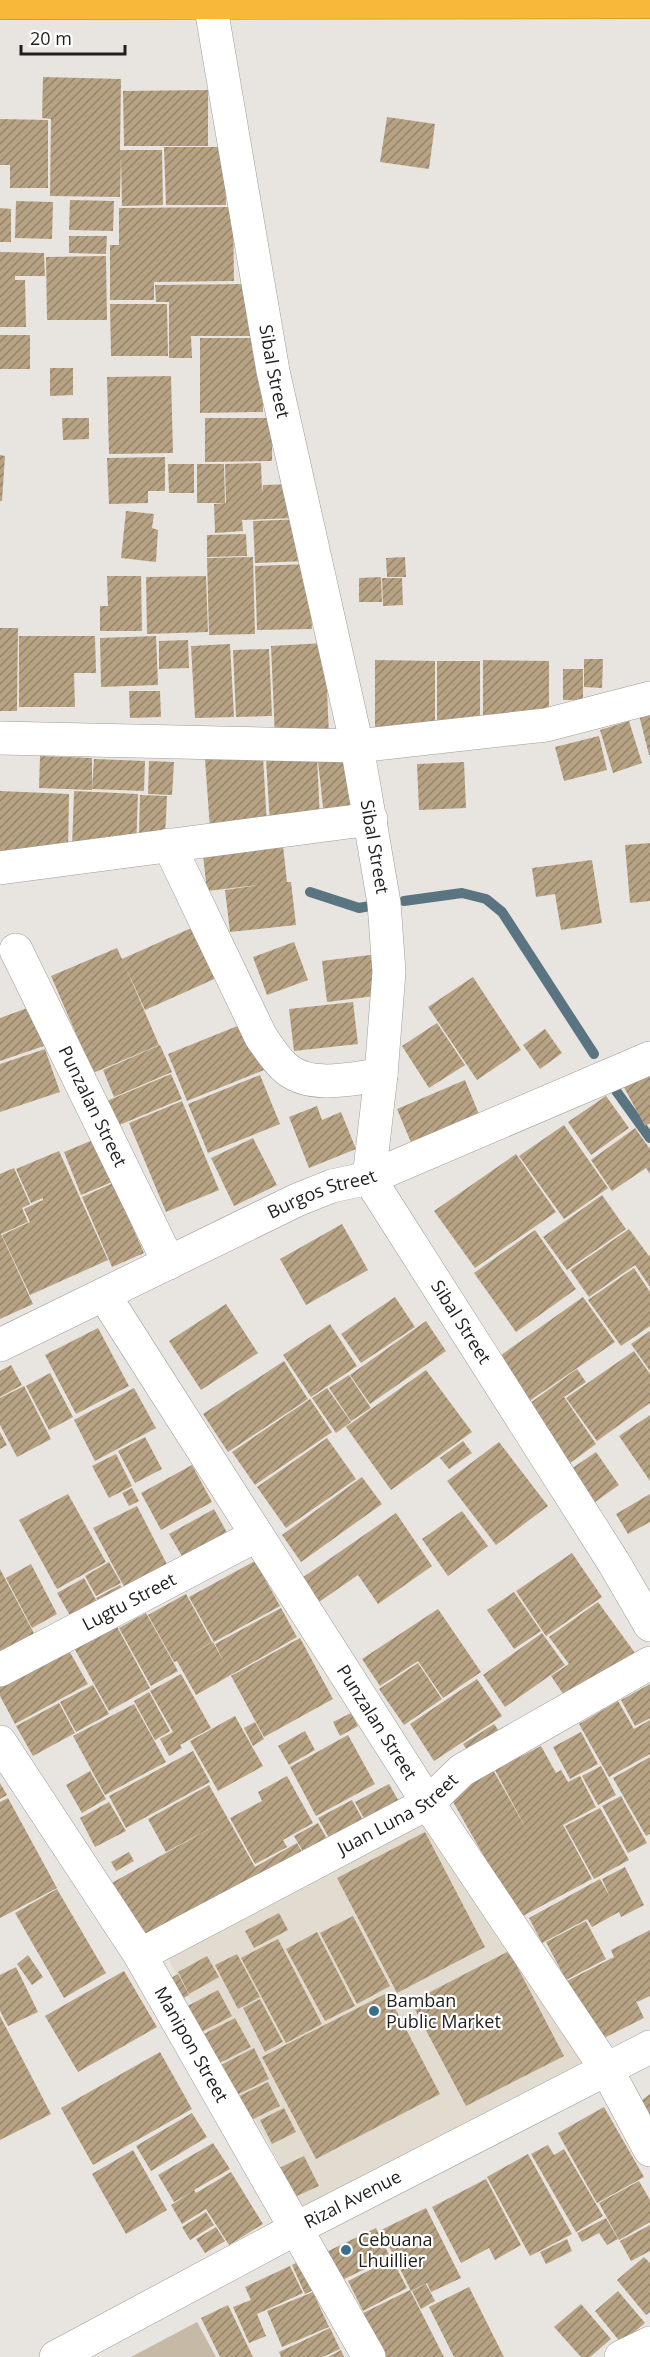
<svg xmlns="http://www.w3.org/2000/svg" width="650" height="2357" viewBox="0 0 650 2357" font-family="'Open Sans',sans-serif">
  <defs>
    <pattern id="building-hatch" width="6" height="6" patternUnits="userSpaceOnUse" patternTransform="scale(1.5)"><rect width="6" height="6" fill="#b7a383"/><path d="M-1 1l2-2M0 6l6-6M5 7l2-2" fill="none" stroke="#94846b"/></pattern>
  </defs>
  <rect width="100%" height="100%" fill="#e8e5e1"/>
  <path fill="#e2dbd0" d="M425,1813L589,2070L306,2213L164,1951Z"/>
  <path fill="#c6b9a5" d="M197,2322L216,2357H131Z"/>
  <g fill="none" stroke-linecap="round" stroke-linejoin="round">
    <path stroke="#5b7482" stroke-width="10" d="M310,892L359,908L375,905
      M404,901L462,893L486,899L502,912L594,1054
      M609,1081L650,1138"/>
  </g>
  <path fill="url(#building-hatch)" d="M43,77L121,79L120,150H162L163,205L122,206L121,156L120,197L50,196L51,119L42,118Z
    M208,90V146H124L123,91Z
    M387,117L435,124L429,169L380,162Z
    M0,119L48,120V188H10V165H0Z
    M164,147H225L226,205H166Z
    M70,200L114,201L113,231L69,230Z
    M16,201L53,202L52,239L15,238Z
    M233,207L234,281L154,282V300H110V245H119V208Z
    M0,208L11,209V242H0Z
    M69,236H107L106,254L69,253Z
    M0,252L44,253L45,276H15V280H25L26,327H0Z
    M106,256L107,320H47L46,257Z
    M249,284L250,336H191L192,358H169V302H156L155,285Z
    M110,304H167L168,356H111Z
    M0,335H30V369H0Z
    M200,338H262L263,412L200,413Z
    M50,368H73V395L50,396Z
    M171,376L173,453L109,454L107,377Z
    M62,418H89V439L63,440Z
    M205,418H272V461L205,462Z
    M0,455L5,456L2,501H0Z
    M165,457V491H148V503L109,504L107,458Z
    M261,463L262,493L263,485L295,484L296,518L242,520L243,531L215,533L214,504L226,503L225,464Z
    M168,464H194V493H169Z
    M197,464H224L225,503H197Z
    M126,511L154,514L152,528L158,530L156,562L121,558Z
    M305,519L307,561L255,563L253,521Z
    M246,534L247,556L207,557V535Z
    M253,557L255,634L209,635L207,558Z
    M405,557L406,577H387L386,558Z
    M309,564L312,629L257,630L255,566Z
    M107,576H141L142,631H100V606H108Z
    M206,576L208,632L147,634L146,577Z
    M381,577L382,602H359V578Z
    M382,578H402L403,605L383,606Z
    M0,628H18L17,711H0Z
    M19,636H95L96,673H74L75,707H19Z
    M156,636L158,685L101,687L100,638Z
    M188,640L189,668L159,669V641Z
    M325,643L329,736L275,738L271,646Z
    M230,644L234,717L195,718L191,646Z
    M269,649L272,716L236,717L233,650Z
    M584,659H603L602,688L584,687Z
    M375,660L435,661V734L375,733Z
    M483,660L549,661V718H483Z
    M437,661H480V729L437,728Z
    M563,669H583V700H563Z
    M129,691H160L161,717L130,718Z
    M650,708V755H649L638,711Z
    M629,721L642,763L613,773L600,730Z
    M599,736L607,770L564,781L555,747Z
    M40,756L92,758V790L39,788Z
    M263,756L267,826L210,829L205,759Z
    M317,757L320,820L270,823L266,760Z
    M349,758L355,814L324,816L318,761Z
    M94,759L145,761L144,791L92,789Z
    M149,761L174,762L172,795L148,794Z
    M464,762L466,808L419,810L417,764Z
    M0,791L69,794L68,857L0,854Z
    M74,791L138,794L136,850L72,847Z
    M140,795L167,796L165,837L139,835Z
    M282,837L287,882H291L296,925L230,932L225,890L259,885L207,891L202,846Z
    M650,843V901L630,903L625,845Z
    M592,860L602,923L561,930L555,894L536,897L532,868Z
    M198,925L221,976L145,1010L123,961L159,1045L93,1073L51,976L117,948L122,959Z
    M294,942L308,980L267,995L253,957Z
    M378,954L383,995L327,1002L322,961Z
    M473,977L521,1050L477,1080L428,1007Z
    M353,1002L358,1044L294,1051L289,1009Z
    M30,1007L44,1046L0,1061V1018Z
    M245,1023L264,1070L187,1101L168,1054Z
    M437,1023L465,1065L429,1088L402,1046Z
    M545,1029L562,1053L540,1069L523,1045Z
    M160,1045L172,1072L114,1097L103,1070Z
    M45,1049L60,1092L0,1112V1064Z
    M650,1066V1123L645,1126L621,1082Z
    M171,1074L182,1099L112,1128L102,1103Z
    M260,1075L280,1124L208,1153L188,1104Z
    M465,1080L483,1124L415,1152L397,1109Z
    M606,1096L629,1128L591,1155L568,1122Z
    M182,1101L219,1190L166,1212L129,1123Z
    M317,1106L322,1120L341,1112L356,1149L309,1168L289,1117Z
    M564,1125L608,1188L564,1219L519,1156Z
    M635,1128L650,1149V1174L646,1168L612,1191L591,1160Z
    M253,1138L277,1185L234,1206L211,1158Z
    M93,1140L112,1182L81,1195L64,1152Z
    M59,1151L108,1260L30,1295L2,1235L30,1222L24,1209L43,1200V1198L31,1203L16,1169Z
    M516,1154L556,1212L475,1268L434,1211Z
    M14,1168L30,1204L22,1208L28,1222L1,1234L33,1304L0,1319V1174Z
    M113,1183L144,1253L112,1267L82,1197Z
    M602,1195L626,1229L567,1270L543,1237Z
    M342,1224L368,1270L306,1305L280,1259Z
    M629,1229L649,1256L650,1255V1287L635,1265L589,1297L570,1270Z
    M535,1230L576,1289L516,1332L474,1273Z
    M634,1268L650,1292V1326L621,1346L588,1300Z
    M395,1297L415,1327L361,1363L341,1334Z
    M583,1297L615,1342L525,1404L494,1360Z
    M226,1304L258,1353L201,1390L169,1341Z
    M426,1321L446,1351L370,1404L350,1375Z
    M330,1324L357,1366L311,1397L283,1355Z
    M98,1328L129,1386L76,1414L45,1355Z
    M650,1331V1371L631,1344Z
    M634,1351L650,1374V1403L597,1441L566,1398Z
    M284,1361L308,1399L228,1452L203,1414Z
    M11,1365L22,1385L0,1397V1371Z
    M577,1369L586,1382L564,1397L596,1444L566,1466L526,1406Z
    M426,1370L472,1432L391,1490L346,1427Z
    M50,1373L73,1417L49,1430L26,1386Z
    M349,1375L371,1408L351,1421L329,1388Z
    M24,1386L51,1439L17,1457L0,1425V1398Z
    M134,1388L156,1428L95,1461L74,1420Z
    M327,1388L351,1422L336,1433L312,1398Z
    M310,1399L332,1432L255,1485L232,1452Z
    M650,1415V1481L619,1436Z
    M0,1432L7,1445L0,1449Z
    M145,1437L162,1469L135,1483L118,1451Z
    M327,1438L356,1479L286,1528L257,1487Z
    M463,1441L472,1453L449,1469L440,1458Z
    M499,1442L548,1506L496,1545L447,1481Z
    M596,1452L619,1485L595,1502L571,1469Z
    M116,1454L132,1486L109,1498L92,1466Z
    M192,1465L212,1502L161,1530L141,1493Z
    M362,1477L382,1504L301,1562L282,1535Z
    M132,1488L139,1501L129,1506L122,1493Z
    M68,1494L106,1562L57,1589L19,1520Z
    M650,1494V1522L628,1534L616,1514Z
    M137,1506L171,1572L128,1594L93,1528Z
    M214,1509L230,1538L186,1563L169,1534Z
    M462,1511L488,1546L448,1576L422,1539Z
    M396,1513L432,1566L378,1604L358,1575L319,1602L302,1578Z
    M572,1553L602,1597L546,1636L516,1591Z
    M255,1561L280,1606L214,1642L189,1597Z
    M109,1562L121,1583L96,1596L85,1576Z
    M31,1564L57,1614L32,1628L6,1578Z
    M0,1569L37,1639L0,1659Z
    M84,1578L101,1609L75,1624L57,1593Z
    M120,1585L129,1600L105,1614L96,1598Z
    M514,1592L541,1631L514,1649L487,1610Z
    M186,1594L212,1642L183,1659L213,1642L225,1664L215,1644L281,1608L297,1637L196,1695L177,1661L174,1662L148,1615Z
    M598,1602L635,1653L568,1701L551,1676L569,1664L549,1637Z
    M438,1609L481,1672L443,1698L418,1661L380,1686L362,1659Z
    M146,1613L178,1671L151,1686L119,1628Z
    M115,1623L150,1688L109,1711L73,1646Z
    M542,1633L565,1665L505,1707L483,1675Z
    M300,1638L333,1699L264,1737L231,1676Z
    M67,1647L88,1684L15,1724L0,1696V1685Z
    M418,1663L442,1699L404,1725L379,1689Z
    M181,1674L211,1728L180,1745L182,1748L169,1756L160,1739L173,1732L150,1691Z
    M477,1679L502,1716L434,1761L410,1724Z
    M650,1684V1718L635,1726L621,1700Z
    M93,1685L109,1714L76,1732L60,1702Z
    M149,1692L170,1731L155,1740L134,1701Z
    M618,1701L634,1729L650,1720V1754L609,1777L579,1724Z
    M59,1703L75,1733L33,1756L16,1726Z
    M134,1704L166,1762L105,1795L73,1736Z
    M351,1713L358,1726L340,1736L333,1722Z
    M235,1716L263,1766L218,1791L190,1741Z
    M255,1722L264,1739L253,1746L244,1728Z
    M494,1724L502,1735L471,1756L463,1744Z
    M305,1731L315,1750L289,1765L278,1746Z
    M581,1732L598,1764L570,1779L553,1747Z
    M348,1735L375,1784L316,1816L290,1767Z
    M541,1746L556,1773L561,1770L568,1782L580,1776L596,1807L563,1825L592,1879L519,1918L448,1793L492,1768L529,1834L495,1770Z
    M193,1751L210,1782L126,1828L109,1796Z
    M650,1757V1834L646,1836L613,1778Z
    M601,1766L616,1795L598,1805L582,1776Z
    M90,1771L106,1799L82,1813L66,1785Z
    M287,1776L313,1823L283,1840L287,1847L255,1864L230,1818L262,1801L258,1792Z
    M0,1783L7,1795L0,1799Z
    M389,1784L405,1812L371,1831L355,1802Z
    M209,1785L255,1867L297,1843L309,1865L141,1945L108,1885L222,1822L166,1852L148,1819Z
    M621,1796L647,1843L628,1853L602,1806Z
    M8,1798L57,1888L0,1918V1802Z
    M352,1800L369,1831L335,1849L318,1818Z
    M109,1802L126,1831L95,1847L80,1818Z
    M600,1808L629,1860L594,1879L565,1826Z
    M318,1823L334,1851L310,1864L294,1836Z
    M425,1832L485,1947L397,1993L337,1878Z
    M129,1852L134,1861L116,1871L111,1862Z
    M625,1867L644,1905L621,1917L619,1912L592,1927L587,1919L542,1943L529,1918L600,1879L610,1897L602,1879Z
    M57,1889L106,1973L64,1998L15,1913Z
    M279,1913L288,1930L254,1948L245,1931Z
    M353,1916L390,1986L357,2004L320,1933Z
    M586,1921L606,1959L566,1980L546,1942Z
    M650,1930V1996L637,2002L634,1997L644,2018L598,2041L567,1981L614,1957L611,1950Z
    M317,1932L355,2006L325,2021L286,1949Z
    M278,1939L322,2024L286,2043L241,1958Z
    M509,1951L564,2056L466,2106L411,2002Z
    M237,1954L260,1997L238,2009L215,1965Z
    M28,1955L43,1977L32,1985L17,1964Z
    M207,1956L219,1977L189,1994L178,1972Z
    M16,1967L38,2012L8,2026L0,2011V1975Z
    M124,1971L157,2027L78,2072L45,2016Z
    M178,1974L189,1995L173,2004L162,1983Z
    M218,1990L232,2016L194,2036L180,2010Z
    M387,1993L440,2094L316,2159L262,2057Z
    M260,1999L283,2042L265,2052L243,2008Z
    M0,2016L51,2114L0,2140Z
    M235,2018L251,2047L210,2068L194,2039Z
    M254,2048L269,2079L227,2100L211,2070Z
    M160,2052L192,2109L93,2165L61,2108Z
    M268,2082L280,2106L243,2124L231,2100Z
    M650,2094V2130L632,2108Z
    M604,2107L644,2177L597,2203L558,2133Z
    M284,2108L296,2132L272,2144L260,2120Z
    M192,2113L207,2137L151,2171L136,2146Z
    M213,2143L230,2169L194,2190L196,2193L231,2172L263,2224L229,2245L206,2209L182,2224L171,2205L192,2192L174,2202L158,2175Z
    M548,2145L554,2155L564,2149L603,2216L576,2232L531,2154Z
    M133,2150L167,2210L126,2234L92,2174Z
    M528,2154L572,2234L530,2256L487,2177Z
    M304,2156L319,2186L290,2199L275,2170Z
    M486,2179L521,2245L495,2260L489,2248L461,2263L432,2207Z
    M639,2181L650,2200V2222L619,2240L599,2203Z
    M426,2208L461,2278L431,2292L427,2283L411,2291L381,2230Z
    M206,2212L214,2225L190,2240L182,2227Z
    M606,2218L618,2239L607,2245L599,2233L582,2242L577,2233Z
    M650,2225V2251L631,2261L620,2241Z
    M216,2227L225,2241L205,2253L196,2239Z
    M376,2228L390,2257L336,2283L322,2254Z
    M567,2239L572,2251L546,2264L540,2252Z
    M310,2256L324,2285L305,2294L292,2265Z
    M644,2257L650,2263V2312L646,2315L617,2280Z
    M392,2259L407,2288L363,2311L348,2281Z
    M290,2266L303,2293L257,2314L266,2336L249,2343L233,2307L251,2300L245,2287Z
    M426,2284L435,2301L421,2309L412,2291Z
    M469,2287L504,2357H454L429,2307Z
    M410,2290L444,2357H385L363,2313Z
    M618,2291L645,2323L621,2343L595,2311Z
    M313,2292L329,2327L282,2347L267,2311Z
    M581,2304L611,2339L590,2357H581L554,2327Z
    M228,2305L253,2357H220L201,2318Z
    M330,2328L340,2349L323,2357H281L279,2352Z
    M341,2350L344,2357H328Z"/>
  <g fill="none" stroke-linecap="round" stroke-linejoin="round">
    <g stroke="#9f9c98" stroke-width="34">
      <g id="minor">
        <path id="s1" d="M210,2L273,371L357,746L384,903L389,972L381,1075L369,1178L614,1563L650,1625"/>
        <path d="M0,738L357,746L546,725L650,698"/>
        <path d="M169,845L261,1037C269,1048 277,1062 288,1070C313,1089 352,1078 381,1075"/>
        <path d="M0,868L371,819"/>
        <path id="s2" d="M16,950L169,1263"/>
        <path id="s3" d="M104,1295L428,1803L607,2070L650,2150"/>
        <path id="s4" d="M0,1345L297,1200L332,1186L369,1178L650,1058"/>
        <path id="s5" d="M0,1670L257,1535"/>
        <path id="s6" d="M0,1742L140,1955L369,2357"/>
        <path id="s7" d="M140,1955L428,1803L462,1770L650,1663"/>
        <path id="s8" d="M56,2357L297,2228L650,2047"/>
        <path d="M621,2357L650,2343"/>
      </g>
    </g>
    <g stroke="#ac822f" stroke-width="34">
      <path id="highway" d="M0,3L650,2"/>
    </g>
    <use href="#minor" stroke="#fff" stroke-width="33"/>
    <use href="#highway" stroke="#f8b839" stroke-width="33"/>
  </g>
  <g fill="#386f8a" stroke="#fff" stroke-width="2">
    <circle cx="374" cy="2011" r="6"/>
    <circle cx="346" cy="2250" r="6"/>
  </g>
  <g text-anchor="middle" stroke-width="4.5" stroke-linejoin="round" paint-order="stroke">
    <g font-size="18" fill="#201f1d" stroke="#fff">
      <text dy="6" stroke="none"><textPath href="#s1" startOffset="375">Sibal Street</textPath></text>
      <text dy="6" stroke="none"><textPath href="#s1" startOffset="861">Sibal Street</textPath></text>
      <text dy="6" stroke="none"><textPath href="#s2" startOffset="174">Punzalan Street</textPath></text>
      <text dy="6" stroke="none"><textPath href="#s4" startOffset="356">Burgos Street</textPath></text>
      <text dy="6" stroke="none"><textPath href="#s1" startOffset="1365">Sibal Street</textPath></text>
      <text dy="6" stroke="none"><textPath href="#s5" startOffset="146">Lugtu Street</textPath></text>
      <text dy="6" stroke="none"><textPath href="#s3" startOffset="507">Punzalan Street</textPath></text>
      <text dy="6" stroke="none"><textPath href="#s7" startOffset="294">Juan Luna Street</textPath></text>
      <text dy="6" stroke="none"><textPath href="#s6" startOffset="358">Manipon Street</textPath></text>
      <text dy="6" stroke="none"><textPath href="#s8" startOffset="336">Rizal Avenue</textPath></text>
    </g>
    <g font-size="18" fill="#201f1d" stroke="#fff" text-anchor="start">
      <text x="386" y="2007">Bamban<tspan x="386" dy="21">Public Market</tspan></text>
      <text x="358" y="2246">Cebuana<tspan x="358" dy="21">Lhuillier</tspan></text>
    </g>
  </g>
  <path d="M21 45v9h104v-9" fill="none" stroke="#201f1d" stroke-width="3"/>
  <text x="30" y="45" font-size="18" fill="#201f1d" stroke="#ffffff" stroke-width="4.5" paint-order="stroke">20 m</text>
</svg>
